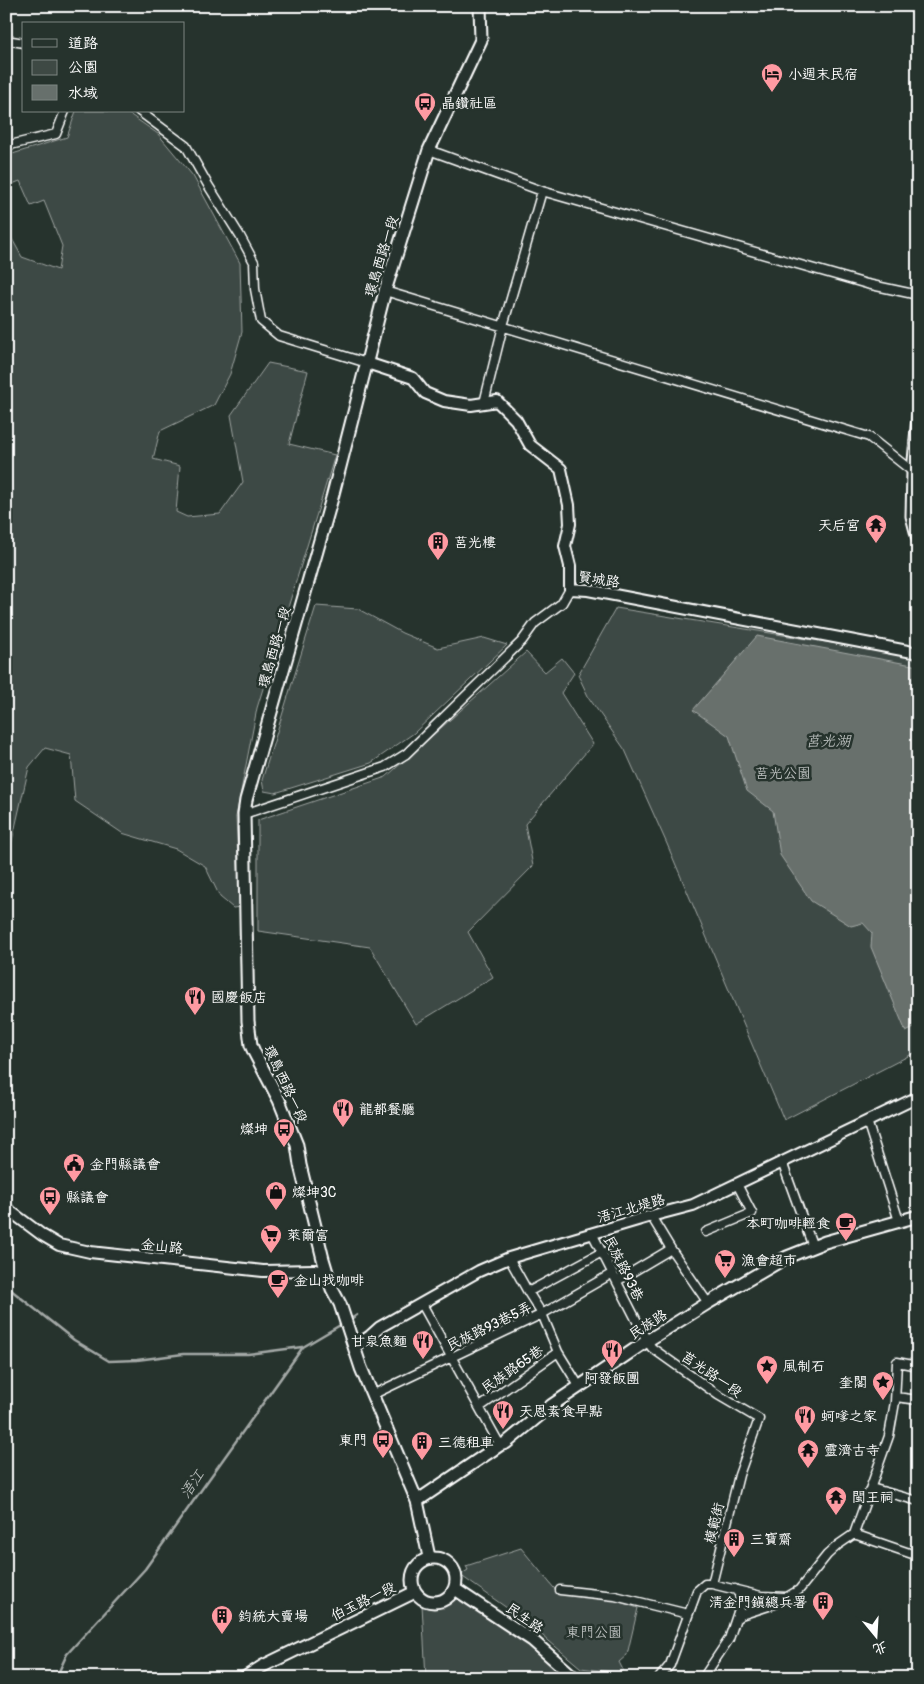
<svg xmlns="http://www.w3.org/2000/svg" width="924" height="1684" viewBox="0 0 924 1684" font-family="Pangolin,'LXGW WenKai TC',sans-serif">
  <rect width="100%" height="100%" fill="#26332d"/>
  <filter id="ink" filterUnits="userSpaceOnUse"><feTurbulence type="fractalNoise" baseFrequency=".02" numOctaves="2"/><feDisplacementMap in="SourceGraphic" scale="10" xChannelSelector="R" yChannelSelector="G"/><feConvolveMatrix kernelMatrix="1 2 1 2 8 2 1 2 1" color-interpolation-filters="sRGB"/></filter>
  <g filter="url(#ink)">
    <path fill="#3e4944" stroke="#9ea4a2" d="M76,111H125L158,134L193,176L240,263L242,332L230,374L214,405L160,431L153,459L180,466L176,512L187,517L220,514L243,482L231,415L268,363L308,371L289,444L335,455L257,708L236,817L240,907L233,908L220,897L205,866L176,849L122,833L75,801L71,755L45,748L29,767L6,867V228L22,257L58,270L62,246L44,201L31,206L20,181L7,186L6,156L67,137Z
      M316,606L358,609L402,633L438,648L484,638L507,645L414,733L371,763L275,793L264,791L262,780Z
      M616,608L918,657V1051L784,1120L667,844L625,750L589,698L578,675Z
      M526,652L545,672L562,658L574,673L561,693L593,744L525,824L533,866L468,932L493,977L416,1024L370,947L258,931V820L386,777Z
      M521,1548L558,1593L598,1595L638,1608L627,1655L619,1662L623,1670L619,1673L581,1668L524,1620L460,1575L468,1570L466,1566Z
      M456,1598L463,1599L531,1644L569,1678H426L422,1605L444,1608Z"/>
    <path fill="#67706c" stroke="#a4a9a7" d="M757,636L918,666V1026L906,1032L871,947L872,933L863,923L851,926L811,901L780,855L773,811L747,791L729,736L693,710Z"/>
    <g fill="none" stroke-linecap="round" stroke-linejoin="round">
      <path stroke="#a4a9a7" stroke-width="2.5" d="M6,1286L74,1340L109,1361L137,1360L183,1354H248L302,1347
        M349,1320L357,1315
        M56,1678L67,1654L145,1569L303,1347L342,1324"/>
      <g stroke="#fff" stroke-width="11">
        <path id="minor" d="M6,40L24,43
          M139,111L186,146L208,185L240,236L254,262L255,289L261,321L279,336L367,363
          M6,146L56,134L65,111
          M429,150L542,191L867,284L918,295
          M385,291L869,437L913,472
          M484,403L503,326L542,191
          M244,814L385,767L406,754L522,641L535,623L562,603L570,589
          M867,1121L899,1221
          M782,1162L813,1247
          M651,1216L671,1249L708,1303
          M706,1232L752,1213L737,1184
          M592,1233L647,1341L652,1348L718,1395L759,1419L739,1475L712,1584
          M509,1258L528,1292L542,1314L558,1352L579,1386
          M617,1281L671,1249
          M528,1292L602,1252
          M422,1304L500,1445
          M372,1395L542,1314L613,1273
          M896,1397L918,1400
          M480,1407L558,1352
          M871,1488L918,1501
          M854,1534L918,1556
          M560,1590L615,1596L688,1614
          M736,1619L741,1615L775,1604L799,1590L827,1555L838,1545L854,1534L889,1436L895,1402L897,1362L918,1366
          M659,1678L670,1665L697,1591L705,1584H712L761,1596L786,1597
          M703,1678L729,1639L741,1603L739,1594L735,1589"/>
      </g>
      <g stroke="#fff" stroke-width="14">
        <path id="tertiary" d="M367,363L413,378L425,393L444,401L471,405L497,401L516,420L530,445L561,469L569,505L570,524L565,546L570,566V589L588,590L918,653
          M6,1208L42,1235L59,1245L90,1252L263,1271L314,1270L327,1272
          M354,1347L370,1336L380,1327L479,1271L509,1258L651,1216L693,1205L918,1097"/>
      </g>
      <g stroke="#fff" stroke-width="15">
        <path id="secondary" d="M918,417L913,472L912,516L918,539
          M417,1501L500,1445L506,1443L552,1405L647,1341L708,1303L787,1257L825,1242L918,1216
          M429,1557L417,1501L361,1368L340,1304L332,1289L323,1259L300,1165L297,1145L279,1100L254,1052L251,1045L248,1021L244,814L246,800L332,498L385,291L429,150L481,40L480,6
          M412 1580a22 22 0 1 1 44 0a22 22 0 1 1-44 0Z
          M455,1589L532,1640L575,1678
          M244,1678L263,1666L415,1592"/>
      </g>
      <use href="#minor" stroke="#26332d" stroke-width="8"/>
      <use href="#tertiary" stroke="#26332d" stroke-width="10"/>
      <use href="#secondary" stroke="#26332d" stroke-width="11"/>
    </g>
  </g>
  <defs>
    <g id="hotel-pin" transform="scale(1.125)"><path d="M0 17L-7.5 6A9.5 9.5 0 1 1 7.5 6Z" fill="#ff9aa2" stroke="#26332d"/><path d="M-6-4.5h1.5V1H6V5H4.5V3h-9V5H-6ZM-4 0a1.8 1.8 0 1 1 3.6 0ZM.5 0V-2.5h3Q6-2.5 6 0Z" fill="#111"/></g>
    <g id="bus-pin" transform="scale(1.125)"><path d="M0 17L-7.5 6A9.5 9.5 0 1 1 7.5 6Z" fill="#ff9aa2" stroke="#26332d"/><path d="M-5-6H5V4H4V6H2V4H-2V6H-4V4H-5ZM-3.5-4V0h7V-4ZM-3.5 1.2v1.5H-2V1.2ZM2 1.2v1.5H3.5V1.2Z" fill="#111"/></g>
    <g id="temple-pin" transform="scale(1.125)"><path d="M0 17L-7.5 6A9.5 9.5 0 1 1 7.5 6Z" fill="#ff9aa2" stroke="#26332d"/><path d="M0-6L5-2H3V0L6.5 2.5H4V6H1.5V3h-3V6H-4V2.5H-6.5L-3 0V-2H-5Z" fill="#111"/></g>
    <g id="building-pin" transform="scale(1.125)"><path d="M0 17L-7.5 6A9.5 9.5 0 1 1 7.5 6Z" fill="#ff9aa2" stroke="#26332d"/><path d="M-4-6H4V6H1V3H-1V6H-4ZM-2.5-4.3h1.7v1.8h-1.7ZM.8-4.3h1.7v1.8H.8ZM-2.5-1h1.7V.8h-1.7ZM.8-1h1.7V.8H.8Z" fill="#111"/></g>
    <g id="restaurant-pin" transform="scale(1.125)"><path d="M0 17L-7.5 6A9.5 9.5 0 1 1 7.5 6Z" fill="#ff9aa2" stroke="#26332d"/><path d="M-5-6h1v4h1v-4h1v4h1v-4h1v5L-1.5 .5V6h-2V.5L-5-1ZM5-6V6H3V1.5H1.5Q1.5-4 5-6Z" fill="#111"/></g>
    <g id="civic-pin" transform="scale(1.125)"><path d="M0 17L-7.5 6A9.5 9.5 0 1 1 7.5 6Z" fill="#ff9aa2" stroke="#26332d"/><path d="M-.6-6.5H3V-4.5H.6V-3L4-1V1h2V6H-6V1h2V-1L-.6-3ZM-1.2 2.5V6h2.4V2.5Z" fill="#111"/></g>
    <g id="shop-pin" transform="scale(1.125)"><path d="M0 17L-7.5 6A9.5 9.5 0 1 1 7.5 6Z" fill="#ff9aa2" stroke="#26332d"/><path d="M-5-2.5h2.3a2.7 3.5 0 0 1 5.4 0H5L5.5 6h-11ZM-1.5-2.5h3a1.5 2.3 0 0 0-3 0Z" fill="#111"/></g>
    <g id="cafe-pin" transform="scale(1.125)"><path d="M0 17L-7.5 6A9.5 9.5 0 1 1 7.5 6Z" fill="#ff9aa2" stroke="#26332d"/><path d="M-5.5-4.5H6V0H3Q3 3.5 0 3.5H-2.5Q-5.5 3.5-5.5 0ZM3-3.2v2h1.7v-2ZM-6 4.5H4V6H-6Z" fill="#111"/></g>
    <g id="supermarket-pin" transform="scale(1.125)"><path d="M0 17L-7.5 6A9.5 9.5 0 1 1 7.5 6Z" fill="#ff9aa2" stroke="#26332d"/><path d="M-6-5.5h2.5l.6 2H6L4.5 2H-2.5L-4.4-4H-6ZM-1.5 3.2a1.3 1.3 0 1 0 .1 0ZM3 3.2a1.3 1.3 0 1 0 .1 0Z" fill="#111"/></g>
    <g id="sight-pin" transform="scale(1.125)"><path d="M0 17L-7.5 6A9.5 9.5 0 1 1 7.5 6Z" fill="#ff9aa2" stroke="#26332d"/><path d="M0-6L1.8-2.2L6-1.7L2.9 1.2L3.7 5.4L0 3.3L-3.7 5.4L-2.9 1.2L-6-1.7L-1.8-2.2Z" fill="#111"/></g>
  </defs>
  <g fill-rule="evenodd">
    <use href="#hotel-pin" x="772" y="74"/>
    <use href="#bus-pin" x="425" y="103"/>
    <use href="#temple-pin" x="876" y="525"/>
    <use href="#building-pin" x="438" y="542"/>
    <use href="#restaurant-pin" x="195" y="997"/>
    <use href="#restaurant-pin" x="343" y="1109"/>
    <use href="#bus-pin" x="284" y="1129"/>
    <use href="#civic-pin" x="74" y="1164"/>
    <use href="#shop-pin" x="276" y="1192"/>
    <use href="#bus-pin" x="50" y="1197"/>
    <use href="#cafe-pin" x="846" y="1223"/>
    <use href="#supermarket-pin" x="271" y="1235"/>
    <use href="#supermarket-pin" x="725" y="1260"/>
    <use href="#cafe-pin" x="278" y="1280"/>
    <use href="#restaurant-pin" x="423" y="1341"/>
    <use href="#restaurant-pin" x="612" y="1350"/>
    <use href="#sight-pin" x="767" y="1366"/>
    <use href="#sight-pin" x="883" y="1382"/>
    <use href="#restaurant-pin" x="503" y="1411"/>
    <use href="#restaurant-pin" x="805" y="1416"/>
    <use href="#bus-pin" x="383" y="1440"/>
    <use href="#building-pin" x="422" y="1442"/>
    <use href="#temple-pin" x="808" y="1450"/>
    <use href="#temple-pin" x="836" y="1497"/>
    <use href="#building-pin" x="734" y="1539"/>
    <use href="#building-pin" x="823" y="1602"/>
    <use href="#building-pin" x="222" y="1616"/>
  </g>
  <g text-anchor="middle" stroke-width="5" stroke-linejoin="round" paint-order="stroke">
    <g font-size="14" fill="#fff" stroke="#26332d" text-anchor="start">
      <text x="788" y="79">小週末民宿</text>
      <text x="441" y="108">晶鑽社區</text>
      <text x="860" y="530" text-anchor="end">天后宮</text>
      <text x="454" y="547">莒光樓</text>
      <text x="211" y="1002">國慶飯店</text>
      <text x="359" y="1114">龍都餐廳</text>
      <text x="268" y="1134" text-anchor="end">燦坤</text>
      <text x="90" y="1169">金門縣議會</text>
      <text x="292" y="1197">燦坤3C</text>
      <text x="66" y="1202">縣議會</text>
      <text x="830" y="1228" text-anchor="end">本町咖啡輕食</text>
      <text x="287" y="1240">萊爾富</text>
      <text x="741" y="1265">漁會超市</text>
      <text x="294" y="1285">金山找咖啡</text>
      <text x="407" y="1346" text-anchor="end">甘泉魚麵</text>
      <text x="783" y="1371">風制石</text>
      <text x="612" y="1383" text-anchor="middle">阿發飯團</text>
      <text x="867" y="1387" text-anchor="end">奎閣</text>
      <text x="519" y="1416">天恩素食早點</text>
      <text x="821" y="1421">蚵嗲之家</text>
      <text x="367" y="1445" text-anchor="end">東門</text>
      <text x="438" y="1447">三德租車</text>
      <text x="824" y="1455">靈濟古寺</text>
      <text x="852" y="1502">閩王祠</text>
      <text x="750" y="1544">三寶齋</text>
      <text x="807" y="1607" text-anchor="end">清金門鎮總兵署</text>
      <text x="238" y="1621">鈞統大賣場</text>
    </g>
    <g font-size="14" fill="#fff" stroke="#26332d">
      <text transform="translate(381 256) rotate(-73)" y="5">環島西路一段</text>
      <text transform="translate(599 579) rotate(8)" y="5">賢城路</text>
      <text transform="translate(274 647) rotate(-74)" y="5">環島西路一段</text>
      <text transform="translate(286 1084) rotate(65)" y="5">環島西路一段</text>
      <text transform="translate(631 1208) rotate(-16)" y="5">浯江北堤路</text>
      <text transform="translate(162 1246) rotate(6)" y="5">金山路</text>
      <text transform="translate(624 1268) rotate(63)" y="5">民族路93巷</text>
      <text transform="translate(648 1324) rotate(-33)" y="5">民族路</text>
      <text transform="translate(489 1326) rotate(-26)" y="5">民族路93巷5弄</text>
      <text transform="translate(512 1369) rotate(-35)" y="5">民族路65巷</text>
      <text transform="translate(712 1374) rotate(34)" y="5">莒光路一段</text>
      <text transform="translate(714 1523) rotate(-76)" y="5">模範街</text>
      <text transform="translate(363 1601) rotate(-26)" y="5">伯玉路一段</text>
      <text transform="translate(525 1618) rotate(35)" y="5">民生路</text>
    </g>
    <g font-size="14" fill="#bbbfbe" stroke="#26332d">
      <text x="783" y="778">莒光公園</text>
      <text x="594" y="1637">東門公園</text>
    </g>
    <g font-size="15" font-style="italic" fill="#b3b8b6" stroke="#26332d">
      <text x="828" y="746">莒光湖</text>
      <text transform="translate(192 1484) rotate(-55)" y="5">浯江</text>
    </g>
  </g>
  <rect width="924" height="1684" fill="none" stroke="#26332d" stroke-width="25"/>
  <rect x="12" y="12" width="899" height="1659" fill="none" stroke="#fff" stroke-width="2" filter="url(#ink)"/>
  <rect x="22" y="22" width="162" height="90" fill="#26332d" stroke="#7d8581"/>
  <rect x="32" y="39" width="25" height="8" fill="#26332d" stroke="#7d8581"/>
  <text x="68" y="48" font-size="15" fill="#ffffff">道路</text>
  <rect x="32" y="60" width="25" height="15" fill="#3e4944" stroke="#7d8581"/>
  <text x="68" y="72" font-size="15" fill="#ffffff">公園</text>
  <rect x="32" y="85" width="25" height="15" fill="#67706c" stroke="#7d8581"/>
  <text x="68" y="98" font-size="15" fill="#ffffff">水域</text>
  <g transform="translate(876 1636) rotate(162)" stroke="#26332d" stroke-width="4" paint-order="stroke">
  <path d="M0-4L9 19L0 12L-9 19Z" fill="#ffffff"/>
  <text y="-8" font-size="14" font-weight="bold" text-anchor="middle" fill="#ffffff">北</text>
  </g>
</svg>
